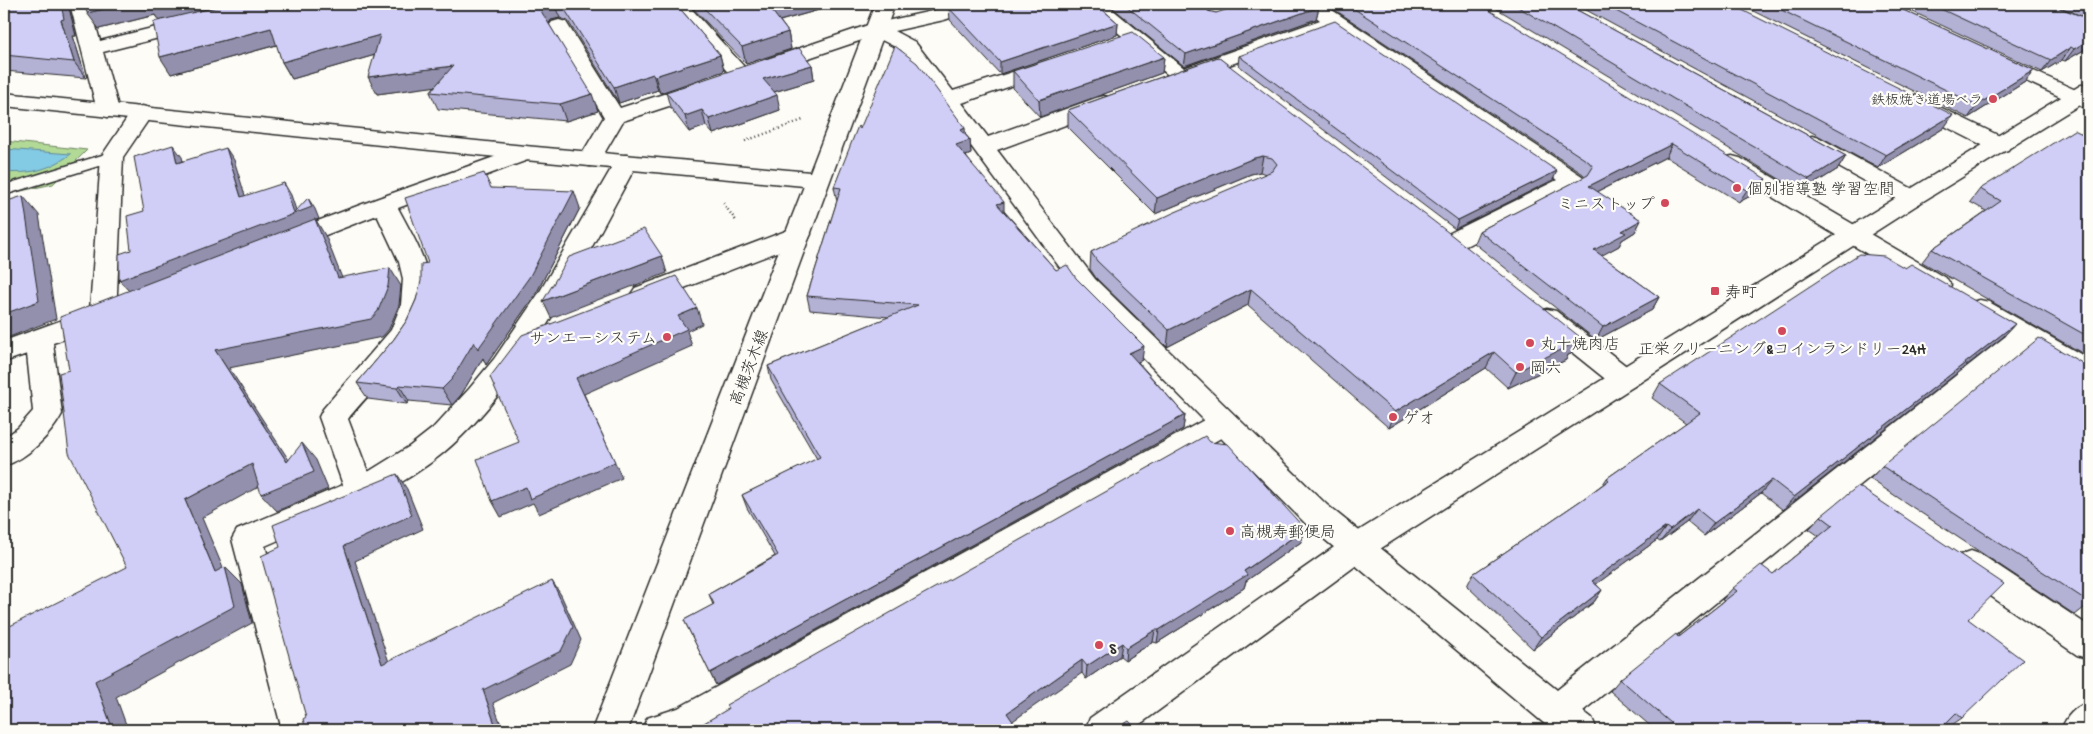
<svg xmlns="http://www.w3.org/2000/svg" width="2093" height="734" viewBox="0 0 2093 734" font-family="'Gochi Hand','Klee One',sans-serif">
  <rect width="100%" height="100%" fill="#fdfcf7"/>
  <filter id="ink" filterUnits="userSpaceOnUse"><feTurbulence type="fractalNoise" baseFrequency=".02" numOctaves="2"/><feDisplacementMap in="SourceGraphic" scale="10" xChannelSelector="R" yChannelSelector="G"/><feConvolveMatrix kernelMatrix="1 2 1 2 8 2 1 2 1" color-interpolation-filters="sRGB"/></filter>
  <g filter="url(#ink)">
    <path fill="#b2da96" stroke="#6e8260" d="M4,141L87,150L53,184L12,193L4,199Z"/>
    <path fill="#83cae4" stroke="#608a9a" d="M4,149L71,154C59,163 43,171 27,172C20,173 12,172 4,173Z"/>
    <g fill="none" stroke-linecap="round" stroke-linejoin="round">
      <g stroke="#2b2b2b" stroke-width="3">
        <path id="lane" d="M112,152L120,157L118,160L4,195V185Z"/>
      </g>
      <g stroke="#2b2b2b" stroke-width="3">
        <path id="street" d="M70,4H90L100,41L192,18L199,20L202,24L199,28L103,52L119,110L116,115L108,117L100,115L97,110Z
          M667,4H687L748,71L752,75L748,79L741,81L734,79Z
          M954,4H983L980,8L944,20L894,31L915,42L953,91L1047,61L1054,63L1057,67L1054,71L962,103L988,137L1096,98L1104,96L1112,98L1115,103L1112,108L997,150L1095,279L1327,505L1557,690L2006,336L1971,316L1967,309L1971,302L1980,300L1989,302L2089,359V382L2079,379L2027,349L1583,711L1592,718L1597,730H1552L1305,523L1221,438L705,730H642L647,718L678,708L1204,420L1077,291L901,50L874,36L776,69L769,71L762,69L759,65L762,61L868,25L932,11Z
          M1300,4H1323L1582,176L1586,181L1582,186L1462,248L1453,250L1444,248L1441,242L1444,236L1557,180L1333,28L1181,82L1174,80L1095,13L1098,9H1112L1184,68L1320,20Z
          M559,20L566,22L620,108L704,81L712,82L715,87L712,92L623,121L598,164L590,166L582,164L579,159L604,117L549,26L552,22Z
          M1996,54L2089,96V110L1989,64L1986,60L1989,56Z
          M1915,95L2008,140L2011,145L2008,150L2000,152L1992,150L1907,107L1904,102L1907,97Z
          M142,106L150,108L153,113L123,157L116,315L112,322L53,343L62,414C51,435 27,459 4,466V438L18,428L33,411L27,354L4,362V341L90,310L101,157L134,108Z
          M1812,136L1820,138L1920,193L1924,198L1920,203L1912,206L1904,203L1804,148L1801,143L1804,138Z
          M525,146L533,148L536,153L533,158L398,208C409,229 424,253 428,277C437,329 378,382 348,419L368,472L410,446L433,428L469,389L494,359L539,293L618,157L626,155L634,157L638,162C587,254 524,386 443,453C391,496 326,519 265,546L318,730H282L232,539L237,530L343,485L319,417L323,409L391,330L401,305L403,279L399,262L377,215L287,250L278,248L275,242L278,236L376,199Z
          M1732,156L1740,158L1947,279L1951,285L1947,291L1938,294L1929,291L1724,168L1720,163L1724,158Z
          M799,226L808,228L811,234L808,240L653,300L644,303L635,300L631,294L635,288Z
          M1547,309L1556,311L1634,372L1638,379L1634,386L1624,389L1614,386L1538,325L1534,318L1538,311Z
          M1971,551L1982,555L2089,626V659L2077,655L1960,575L1955,565L1960,555Z
          M2089,702V730H2061C2067,715 2074,708 2089,702Z"/>
      </g>
      <g stroke="#2b2b2b" stroke-width="3">
        <path id="secondary" d="M875,4H895L628,730H592L804,186L525,160L4,106V93L525,146L810,172Z
          M2089,84V99L1920,203L1369,556L1132,730H1085L1090,718L1347,538L1904,193L2081,85Z"/>
      </g>
      <path stroke="#2b2b2b" stroke-width="2.5" stroke-dasharray="1 3" stroke-linecap="butt" d="M745,141L803,120
        M723,203L737,222"/>
      <use href="#lane" fill="#fdfcf7" fill-rule="evenodd"/>
      <use href="#street" fill="#fdfcf7" fill-rule="evenodd"/>
      <use href="#secondary" fill="#fdfcf7" fill-rule="evenodd"/>
    </g>
    <path fill="#b3b1d4" stroke="#2b2b2b" d="M4,4H68L76,36H73L86,78L4,71Z
      M85,4H676L720,55L724,71L660,93L658,90L619,103L568,21L560,18L551,20L549,24L598,111L566,121L438,109L430,92L435,86L377,94L375,55L292,79L282,62L277,45L171,74L159,21L155,15L99,29Z
      M689,4H840L780,21L788,32L791,49L746,64Z
      M963,4H1229L1208,11L1216,13L1319,7L1316,19L1184,66L1113,8L1100,7L1118,23L1117,35L1000,74L950,20L949,8Z
      M1326,4H1479L1758,192L1739,202L1666,157L1597,192L1641,220L1635,232L1622,240L1619,246L1601,255L1659,297L1652,310L1596,340L1474,243L1479,231L1585,177L1583,174Z
      M1489,4H1566L1846,156L1838,169L1801,192Z
      M1575,4H1730L1944,128L1878,168Z
      M1739,4H1890L2034,70L2025,82L1968,118Z
      M1896,4H2049L2089,47L2065,61L2062,60L2042,72Z
      M2053,4H2089V19Z
      M1239,56L1553,180L1455,229L1238,65Z
      M1164,57L1162,73L1040,117L1013,88V71Z
      M1218,57L1571,354L1568,355L1566,360L1508,388L1486,368L1389,428L1248,305L1167,347L1096,278L1090,269L1091,252L1266,174L1260,172L1251,174L1155,214L1068,127V110Z
      M812,65L814,80L774,92L780,110L713,134L706,126L689,132L670,107L666,92Z
      M860,129L966,135L970,140L971,154L966,156L1004,211L1056,270L1076,278L1142,360L1138,362L1185,415L1183,429L716,685L684,620L713,605L709,594L775,556L747,508L742,495L817,459L771,380L768,366L889,317L810,310L807,296L837,201L834,187Z
      M2089,137V357L1922,262L1932,249L1986,211L1970,202L1980,189Z
      M491,188L580,208L537,292L486,365L483,358L461,395L452,405L409,401L407,404L368,399L357,383L394,339L407,320L416,300L428,263Z
      M1905,268L2015,324L2003,337L1783,510L1761,493L1704,536L1687,522L1660,542L1657,540L1596,584L1602,590L1594,602L1533,649L1467,586L1473,574L1583,499L1603,484L1607,478L1686,423L1652,398L1660,384Z
      M2089,367V604L2075,615L1870,479L1882,466Z
      M1210,442L1305,529L1301,542L1246,581L1244,588L1157,643L1153,642L1125,660L1120,656L1086,679L1082,673L692,730Z
      M1821,516L1968,619L1962,718L1946,729L1943,727L1939,730H1655L1610,691L1620,679L1678,637L1724,601L1722,600L1733,588L1773,574L1819,536L1809,529Z"/>
    <path fill="#9290ad" stroke="#2b2b2b" d="M61,4H69H68L76,36H73L86,78L74,62L61,20Z
      M124,4H241L161,24L155,15L99,29L87,13Z
      M546,4H554L560,18L551,20L547,27L541,11Z
      M780,4H840L772,23L769,7Z
      M1204,4H1229L1206,11L1204,5Z
      M1319,7L1316,19L1184,66L1186,54Z
      M1118,23L1117,35L1000,74V62Z
      M271,28L280,44L171,74L160,57Z
      M788,32L791,49L746,64L742,47Z
      M380,35L389,51L292,79L282,62Z
      M2089,40V47L2065,61L2074,49Z
      M2071,47L2062,60L2042,72L2051,60Z
      M720,55L724,71L660,93L655,76Z
      M1164,57L1162,73L1040,117L1039,100Z
      M812,65L814,80L767,94L763,79Z
      M453,66L461,83L377,94L368,77Z
      M2034,70L2025,82L1968,118L1977,105Z
      M653,74L658,90L619,103L614,87Z
      M592,94L598,111L566,121L560,104Z
      M777,95L780,110L713,134L709,119Z
      M702,110L706,126L689,132L685,116Z
      M1953,115L1944,128L1878,168L1886,155Z
      M965,128L966,141L970,140L971,154L957,159L956,145L961,130Z
      M1672,144L1666,157L1583,199L1589,186Z
      M173,145L182,157L186,175L177,163Z
      M226,148L234,160L249,208L241,197Z
      M1263,156L1260,172L1251,174L1155,214L1157,198L1254,158Z
      M1846,156L1838,169L1801,192L1809,179Z
      M1557,171L1553,180L1455,229L1458,220Z
      M1766,179L1758,192L1739,202L1747,190Z
      M284,183L291,195L297,213L308,198L315,209L319,219L316,220L326,237L349,296L338,278L129,291L119,280Z
      M574,191L580,208L537,292L486,365L483,358L461,395L452,405L442,389Z
      M23,196L39,215L56,319L4,339V314Z
      M1004,202V216L997,204Z
      M1641,220L1635,232L1622,240L1619,246L1588,263L1594,250L1622,231Z
      M662,256L667,273L551,318L543,301Z
      M390,268L401,286L399,305L389,329L382,337L229,368L300,477L302,443L316,460L328,489L277,511L261,494L287,462L215,350Z
      M1251,289L1248,305L1167,347L1169,330Z
      M1659,297L1652,310L1596,340L1603,327Z
      M697,308L702,324L687,331L692,346L584,394L622,478L539,514L533,503L501,517L492,501L576,378L678,316Z
      M2015,324L2003,337L1783,510L1794,497Z
      M1580,337L1571,354L1568,355L1566,360L1508,388L1516,372Z
      M1144,346L1142,360L1128,367L1129,353Z
      M1494,352L1486,368L1389,428L1395,412Z
      M399,385L409,401L407,404L397,388Z
      M1185,415L1183,429L716,685L710,673Z
      M252,464L267,482L202,518L228,580L225,567L242,584L252,623L116,697L128,730H113L95,681L215,572L185,500Z
      M397,474L407,489L423,529L355,561L394,677L382,664L344,546Z
      M1772,480L1761,493L1704,536L1714,523Z
      M1697,509L1687,522L1660,542L1670,530Z
      M1666,527L1657,540L1584,593L1592,581Z
      M1305,529L1301,542L1246,581L1244,588L1157,643L1159,630Z
      M552,581L561,595L581,640L570,664L493,703L503,730H497L483,690Z
      M1602,590L1594,602L1533,649L1541,637Z
      M1155,630L1153,642L1125,660L1126,648Z
      M1122,643L1120,656L1086,679L1087,666Z
      M1082,660V673L1007,725V713Z"/>
    <path fill="#d0cef7" stroke="#2b2b2b" d="M4,4H61L64,19L61,20L74,62L4,55Z
      M85,4H124L87,13Z
      M149,4H166L150,8Z
      M229,4H547H546L541,11L592,94L560,104L430,92L453,66L368,77L380,35L282,62L271,28L160,57L153,22Z
      M559,4H676L720,55L655,76L653,74L614,87L562,5Z
      M700,4H780L769,7L788,32L742,47Z
      M963,4H1096L1118,23L1000,62L949,8Z
      M1124,4H1204V5L1208,11L1216,13L1244,4H1314L1319,7L1186,54Z
      M1347,4H1479L1766,179L1747,190L1672,144L1589,186L1641,220L1622,231L1626,233L1594,250L1659,297L1603,327L1479,231L1588,175L1593,167L1589,162Z
      M1513,4H1566L1846,156L1809,179Z
      M1603,4H1730L1953,115L1886,155Z
      M1769,4H1890L2034,70L1977,105Z
      M1930,4H2049L2089,19V40L2074,49L2071,47L2051,60Z
      M1335,21L1557,171L1458,220L1239,56Z
      M1133,32L1164,57L1039,100L1013,71Z
      M895,46L917,63L965,128L961,130L970,140L956,145L1004,202L997,204L1056,270L1067,265L1076,278L1144,346L1129,353L1185,415L710,673L684,620L714,604L709,594L778,555L742,495L820,457L768,366L918,305L807,296L841,188L834,187L858,126L860,129Z
      M799,48L812,65L763,79L777,95L709,119L702,110L685,116L666,92Z
      M1218,57L1449,233L1580,337L1572,341L1574,343L1516,372L1494,352L1395,412L1251,289L1169,330L1097,261L1091,252L1173,213L1272,171L1277,164L1272,158L1263,156L1254,158L1157,198L1068,110Z
      M2074,130L2089,137V337L1932,249L2001,201L1980,189Z
      M173,145L177,163L226,148L241,197L284,183L294,213L308,198L312,207L119,280V254L131,250L127,216L144,211L134,157Z
      M484,173L491,188L574,191L530,276L478,349L474,342L452,379L442,389L399,385L397,388L357,383L394,339L407,320L416,300L421,281V264L428,263L405,198Z
      M23,196L39,301L4,314V202Z
      M315,219L338,278L390,268L388,286L378,311L371,319L215,350L287,462L302,443L314,472L261,494L252,464L185,500L215,572L225,567L235,606L95,681L113,730H4V629L127,567L69,453L59,373L69,370L60,317Z
      M644,229L662,256L543,301L569,257Z
      M1859,254L1884,256L1905,268L1911,264L2015,324L1794,497L1772,480L1714,523L1697,509L1670,530L1666,527L1592,581L1602,590L1541,637L1473,574L1583,499L1609,480L1607,478L1700,413L1660,384Z
      M676,276L697,308L678,316L687,329L576,378L615,462L530,499L526,487L492,501L477,459L519,442L490,377L522,335Z
      M2039,338L2089,367V602L1882,466Z
      M1205,436L1210,442L1228,444L1305,529L1244,571L1247,575L1159,630H1155L1126,648L1122,643L1087,666L1082,660L1007,713L1018,729L1015,730H692L728,709L726,705Z
      M397,474L412,515L344,546L382,664L552,581L573,627L561,651L483,690L497,730H306L303,719L306,717L261,556L280,547L273,525Z
      M1858,486L2004,584L1968,619L2023,660L1962,718L1956,713L1939,730H1679L1620,679L1676,634L1678,637L1737,591L1733,588L1761,565L1773,574L1833,525L1821,516Z
      M1129,721L1137,730H1114Z"/>
  </g>
  <g fill="#d1495b" stroke="#fdfcf7" stroke-width="2">
    <circle cx="1993" cy="99" r="5"/>
    <circle cx="1737" cy="188" r="5"/>
    <circle cx="1665" cy="203" r="5"/>
    <rect x="1710" y="286" width="10" height="10" rx="2.5"/>
    <circle cx="1782" cy="331" r="5"/>
    <circle cx="667" cy="337" r="5"/>
    <circle cx="1530" cy="343" r="5"/>
    <circle cx="1520" cy="367" r="5"/>
    <circle cx="1393" cy="417" r="5"/>
    <circle cx="1230" cy="531" r="5"/>
    <circle cx="1099" cy="645" r="5"/>
  </g>
  <g text-anchor="middle" stroke-width="4.5" stroke-linejoin="round" paint-order="stroke">
    <g font-size="14" fill="#2b2b2b" stroke="#fdfcf7" text-anchor="end">
      <text x="1983" y="104">鉄板焼き道場ベラ</text>
    </g>
    <g font-size="16" fill="#2b2b2b" stroke="#fdfcf7" text-anchor="start">
      <text x="1747" y="194">個別指導塾 学習空間</text>
      <text x="1655" y="209" text-anchor="end">ミニストップ</text>
      <text x="1725" y="297">寿町</text>
      <text x="657" y="343" text-anchor="end">サンエーシステム</text>
      <text x="1540" y="349">丸十焼肉店</text>
      <text x="1782" y="354" text-anchor="middle">正栄クリーニング&amp;コインランドリー24H</text>
      <text x="1530" y="373">岡六</text>
      <text x="1403" y="423">ゲオ</text>
      <text x="1240" y="537">高槻寿郵便局</text>
    </g>
    <g font-size="16" fill="#2b2b2b" stroke="#fdfcf7">
      <text transform="translate(748 367) rotate(-69)" y="6">高槻茨木線</text>
    </g>
    <g font-size="19" fill="#2b2b2b" stroke="#fdfcf7" text-anchor="start">
      <text x="1109" y="652">s</text>
    </g>
  </g>
  <rect width="2093" height="734" fill="none" stroke="#fdfcf7" stroke-width="20"/>
  <rect x="10" y="10" width="2073" height="714" fill="none" stroke="#2b2b2b" stroke-width="2" filter="url(#ink)"/>
</svg>
